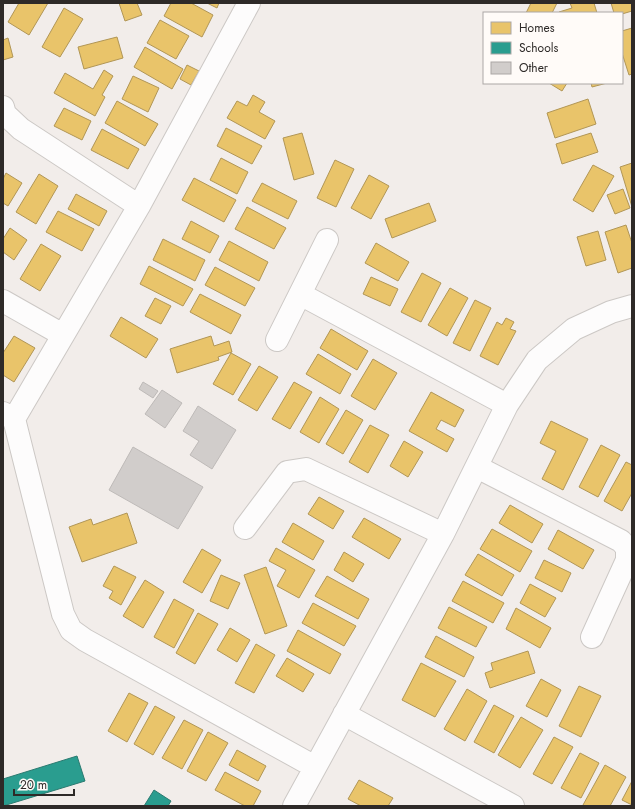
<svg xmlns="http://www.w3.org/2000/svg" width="635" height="809" viewBox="0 0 635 809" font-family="Jost,sans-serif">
  <rect width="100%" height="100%" fill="#f2edea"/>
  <path fill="#e9c46a" stroke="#b19656" d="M19,3H48L29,35L8,22Z
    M119,3H137L142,15L125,21Z
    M171,3H191L213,15L202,37L164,16Z
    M207,3H219L217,8Z
    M531,3H557L552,13H526Z
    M570,3H594L597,13H560L559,12L572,8Z
    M611,3H632V11L622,14V13H614Z
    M64,8L83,19L60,57L42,47Z
    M160,20L189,36L176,59L147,43Z
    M632,28V74L629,75L622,53V31Z
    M117,37L123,58L84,69L78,47Z
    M8,38L13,57L3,60V40Z
    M145,47L183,69L172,89L134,67Z
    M187,65L199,71L191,85L180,79Z
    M104,70L113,76L102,95L105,97L95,116L54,93L65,73L93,89Z
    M133,76L159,88L148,112L122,99Z
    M549,83H567L562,91Z
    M591,83H607L592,87Z
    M253,95L265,102L259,112L275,121L265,139L227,118L237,101L247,106Z
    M588,99L596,124L555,138L547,113Z
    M117,101L158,124L145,146L105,123Z
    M64,108L91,121L82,140L54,126Z
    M226,128L262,146L252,164L217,146Z
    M102,129L139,149L128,169L91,150Z
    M302,133L314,174L294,180L283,138Z
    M591,133L598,152L562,164L556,144Z
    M221,158L248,172L237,194L210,180Z
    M335,160L354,169L336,207L317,198Z
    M632,163V207L620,167Z
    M593,165L614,176L593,212L573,200Z
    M6,173L22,183L8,206L3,203V179Z
    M39,174L58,186L36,224L16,212Z
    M369,175L389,186L371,219L351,208Z
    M194,178L236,200L224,222L182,200Z
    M262,183L297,201L288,219L252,201Z
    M623,189L630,208L615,214L607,195Z
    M76,194L107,211L99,226L68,209Z
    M429,203L436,221L392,238L385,219Z
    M247,207L286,228L274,249L235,229Z
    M58,211L94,229L82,251L46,232Z
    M191,221L219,236L210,253L182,239Z
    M626,225L632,243V268L618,273L605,232Z
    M10,228L27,240L14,260L3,252V239Z
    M598,231L606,260L586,266L577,237Z
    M163,239L205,260L195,281L153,260Z
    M229,241L268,262L259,281L219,260Z
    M376,243L409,262L398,281L365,263Z
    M41,244L61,256L40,291L20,279Z
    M149,266L193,289L183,306L140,284Z
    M215,267L255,288L245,306L205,285Z
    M422,273L441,283L421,322L401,312Z
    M371,277L398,289L390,306L363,294Z
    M450,288L468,298L447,336L428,325Z
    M200,294L241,315L231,334L190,312Z
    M155,298L171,306L161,324L145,316Z
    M475,300L491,308L470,351L453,343Z
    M121,317L158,339L146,358L110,336Z
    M506,318L514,322L510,329L516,331L498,365L480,356L497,322L502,325Z
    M331,329L368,351L357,370L320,348Z
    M14,336L35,348L14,382L3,375V353Z
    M211,336L214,346L229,341L232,352L218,357L219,360L177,373L170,349Z
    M231,353L251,364L233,395L213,384Z
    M318,354L351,374L340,394L306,374Z
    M373,359L397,373L375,410L351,396Z
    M259,366L278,377L257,411L238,400Z
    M294,382L312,392L290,429L272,419Z
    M431,392L464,410L455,427L441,420L436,429L454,439L447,452L409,431Z
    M320,397L339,409L319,443L300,432Z
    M346,410L363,420L343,454L326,444Z
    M551,421L588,439L563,490L542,479L556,451L540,443Z
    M370,425L389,435L368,473L349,462Z
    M404,441L423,452L408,477L390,466Z
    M601,445L620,455L598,497L579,487Z
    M626,462L632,465V493L622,511L604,501Z
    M319,497L344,511L333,529L308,514Z
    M510,505L543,524L532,543L499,523Z
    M127,513L137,543L82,562L69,527L91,519L93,525Z
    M364,518L401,539L389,559L352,537Z
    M293,523L324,541L313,560L282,542Z
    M492,529L532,551L520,572L480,549Z
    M558,530L594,550L583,569L548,549Z
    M276,548L315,570L299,598L277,586L286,570L269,561Z
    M202,549L221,560L202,593L183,582Z
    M344,552L364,564L353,582L334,570Z
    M478,554L514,575L502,596L465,575Z
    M544,560L571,573L562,592L535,578Z
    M114,566L136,577L121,605L109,598L113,591L103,586Z
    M266,567L287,626L265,634L244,575Z
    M221,575L240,583L228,609L210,601Z
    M327,576L369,599L358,619L315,596Z
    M145,580L164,592L143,628L123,616Z
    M463,581L504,603L493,623L452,601Z
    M530,584L556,598L545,617L520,603Z
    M174,599L194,610L174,648L154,637Z
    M313,603L356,626L344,646L302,623Z
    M449,607L487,627L476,647L438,628Z
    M516,608L551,628L540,648L506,629Z
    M198,613L218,624L195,664L176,653Z
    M230,628L250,640L237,662L217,650Z
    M298,630L341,654L330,674L287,651Z
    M436,636L474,657L464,677L425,657Z
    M256,644L275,655L254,693L235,683Z
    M528,651L535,673L490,688L485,673L493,670L491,663Z
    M287,658L314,674L303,692L276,676Z
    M421,663L456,681L435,717L402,700Z
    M541,679L561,690L547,717L526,706Z
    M579,686L601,696L581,737L559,726Z
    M467,689L487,701L465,741L444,729Z
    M129,693L148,703L127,742L108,731Z
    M494,705L514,716L494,753L474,742Z
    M155,706L175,717L153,755L134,744Z
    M521,717L543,730L520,768L498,755Z
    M184,720L203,730L182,769L162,758Z
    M208,732L228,743L206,781L187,771Z
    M554,737L573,747L552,784L533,774Z
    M237,750L266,766L258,781L229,765Z
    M580,753L599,763L581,798L561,788Z
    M605,765L626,777L610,806H585L583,805Z
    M225,772L261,791L253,806H245L215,790Z
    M359,780L393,798L388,806H361L348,799Z
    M632,781V805L622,800Z"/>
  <path fill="#2a9d8f" stroke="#2b7a70" d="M77,756L85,781L3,806V779Z
    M154,790L171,801L168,806H144Z"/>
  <path fill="#d1cdcb" stroke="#bebab8" d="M143,382L158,391L153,398L139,389Z
    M162,390L182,403L165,428L145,414Z
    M198,406L236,430L212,469L190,455L199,441L183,431Z
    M133,447L203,487L178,529L109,490Z"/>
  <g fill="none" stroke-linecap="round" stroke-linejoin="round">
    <g stroke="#ccc8c5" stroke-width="24">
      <path id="minor" d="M3,107L5,114L21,129L139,206
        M300,294L507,405
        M3,301L63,335
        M277,340L327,240
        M3,413L14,419L139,206L249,3
        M14,419L63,614L71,630L85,640L315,767
        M477,467L621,541L627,548V560L592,637
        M245,528L287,472L306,469L443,534
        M344,714L513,806
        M294,806L443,534L507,405L537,360L574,329L611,312L632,306"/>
    </g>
    <use href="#minor" stroke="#fdfcfc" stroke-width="22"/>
  </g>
  <rect width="635" height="809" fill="none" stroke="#2e2a28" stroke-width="8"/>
  <rect x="483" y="12" width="140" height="72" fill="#fffbf8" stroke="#aba7a5"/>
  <rect x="491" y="22" width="20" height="12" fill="#e9c46a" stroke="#aba7a5"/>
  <text x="519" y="32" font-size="12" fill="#2e2a28">Homes</text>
  <rect x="491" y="42" width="20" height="12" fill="#2a9d8f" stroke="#aba7a5"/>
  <text x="519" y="52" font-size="12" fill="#2e2a28">Schools</text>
  <rect x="491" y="62" width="20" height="12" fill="#d1cdcb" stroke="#aba7a5"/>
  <text x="519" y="72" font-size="12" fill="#2e2a28">Other</text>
  <path d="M14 789v6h60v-6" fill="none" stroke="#2e2a28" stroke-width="2"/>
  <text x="20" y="789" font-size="12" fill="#2e2a28" stroke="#fffbf8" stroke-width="3" paint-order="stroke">20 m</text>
</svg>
